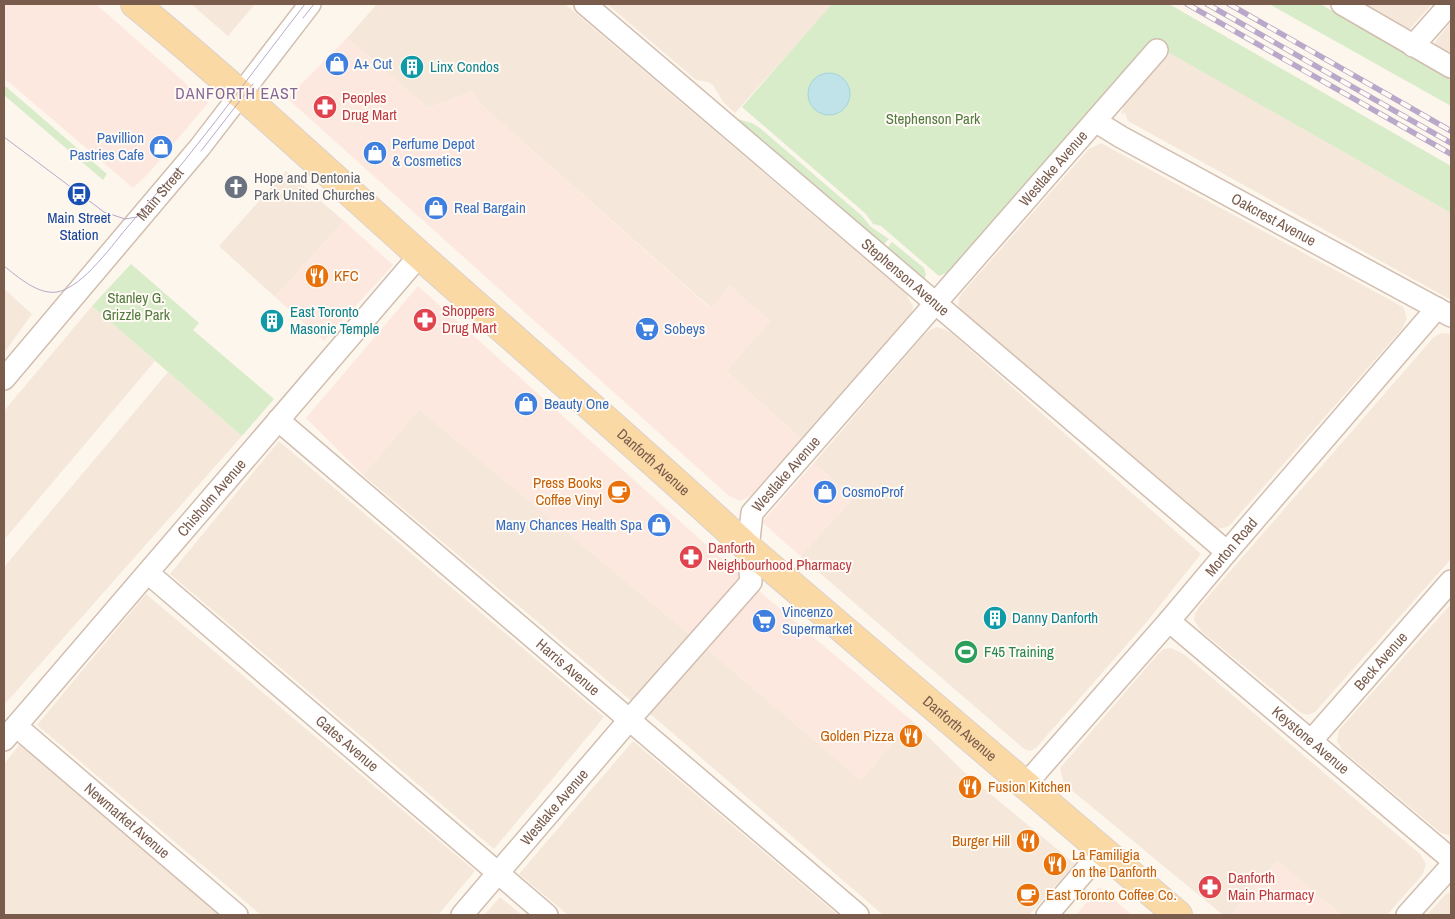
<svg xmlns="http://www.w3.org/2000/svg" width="1455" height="919" viewBox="0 0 1455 919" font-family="'Archivo Narrow',sans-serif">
  <rect width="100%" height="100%" fill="#fdf6ec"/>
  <path fill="#f5e8da" d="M191,4H255L228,36Z
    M377,4H565L906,294L913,306L912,314L802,440L726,371L770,321L730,286L711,308L480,104L473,91L428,108L347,38Z
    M607,4H833L735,113L723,102L713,85L708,82L696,80Z
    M1359,4H1432L1408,31Z
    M1451,22V57L1434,45L1437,39Z
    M1169,52L1451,213V300L1128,121L1125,113L1121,114L1125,101Z
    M1101,143L1396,303L1403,307L1405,312L1407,318L1402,329L1231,524L1227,527L1218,529L1213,526L964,315L958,305L959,298L963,292L1089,149Z
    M286,171L344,221L275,297L219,246Z
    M4,289L32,314L4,353Z
    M92,306L155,361L4,540V411Z
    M937,327L944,329L951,333L1201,554L1145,624L1036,748L1030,751L1024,749L800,556L853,498L814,463L924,335L930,330Z
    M1441,333L1451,334V559L1315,712L1308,715L1301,713L1201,631L1194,620L1195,614L1199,607L1433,338Z
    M168,372L242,436L4,705V567Z
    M419,409L711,652L861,780L911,720L964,772L1075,864L1029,915H883L654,717L629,699L363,475Z
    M279,441L604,717L494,849L170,574Z
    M146,594L475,871L438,915H261L37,725Z
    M1451,604V836L1441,833L1342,750L1337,741L1339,730Z
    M1171,648L1184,654L1420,854L1426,864L1423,874L1387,915H1341L1277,861L1231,915H1223L1064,784L1060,768L1159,653L1164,649Z
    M633,741L838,915H568L519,874Z
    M20,744L223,915H4V764Z
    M1451,892V915H1427L1446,894Z
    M500,897L522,915H484Z"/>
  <path fill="#fde8e0" d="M4,4H96L208,103L149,173L133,188L4,78Z
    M347,38L428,108L473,91L480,104L710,308L730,286L770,321L726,371L802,440L752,495L740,501L729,496L287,98Z
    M344,221L393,265L324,341L275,297Z
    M418,286L732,568L911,720L861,780L711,652L419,409L363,475L306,418Z
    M814,463L853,498L800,556L762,522Z
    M1277,861L1341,915H1231Z
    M1099,887L1132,915H1076Z"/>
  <path fill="#d8ecc9" d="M832,4H1169L1451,166V213L1152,43L951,274L948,272L939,276L881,226L873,224L866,214L742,107Z
    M1269,4H1320L1451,77V106Z
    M4,85L107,174L103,180L4,95Z
    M737,119L752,123L760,128L862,216L871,227L889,239L883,245Z
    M892,242L924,268L926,275L924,279L887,248Z
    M131,264L199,323L193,330L274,399L242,436L92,306Z"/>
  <path fill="#bfe3e8" stroke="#a5d3da" d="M808 94a21 21 0 1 1 42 0a21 21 0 1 1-42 0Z"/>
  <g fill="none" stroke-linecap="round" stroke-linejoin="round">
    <g stroke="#d1beb0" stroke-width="24">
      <g id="minor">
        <path id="s1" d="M585,4L1227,552"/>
        <path d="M1342,4L1451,67"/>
        <path d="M1413,46L1450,4"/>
        <path id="s2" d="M1095,121L1121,137L1451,316"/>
        <path id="s3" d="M4,379L200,147L310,4"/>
        <path id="s4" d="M278,420L858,915"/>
        <path id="s5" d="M148,573L547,915"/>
        <path id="s6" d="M1169,621L1451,859"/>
        <path id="s7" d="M16,726L237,915"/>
        <path id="s8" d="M4,740L420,255"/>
        <path id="s9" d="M1311,741L1451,581"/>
        <path id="s10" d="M1025,785L1169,621L1227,552L1437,308"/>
        <path id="s11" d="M462,915L630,719L751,582L748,548L752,513L1157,50"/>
        <path d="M1047,915L1102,851"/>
        <path d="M1407,915L1451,866"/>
      </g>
    </g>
    <g stroke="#dad1cd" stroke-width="30">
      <g id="major">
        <path id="s12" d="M135,4C235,86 329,174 425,260C533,356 642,450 748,548L1178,915"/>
      </g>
    </g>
    <use href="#minor" stroke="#fff" stroke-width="21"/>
    <use href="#major" stroke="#fbd9a5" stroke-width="28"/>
    <path stroke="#b9a8c9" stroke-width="1" d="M303,18L314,4
      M4,137L104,212L125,219L137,217
      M201,151L253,84
      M4,266C18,277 38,295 57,292C84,287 114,242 131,223C149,202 168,181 185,160C226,109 265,56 305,4"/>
    <g stroke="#b9a8c9" stroke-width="5.5">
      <path id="rail" d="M1187,4L1451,154
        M1207,4L1451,143
        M1229,4L1451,131"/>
    </g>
    <use href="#rail" stroke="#fffaf3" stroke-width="4" stroke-dasharray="11" stroke-linecap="butt"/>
  </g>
  <defs>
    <g id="shop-disc" transform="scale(1.25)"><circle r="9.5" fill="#3f7fe0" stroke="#fffaf3"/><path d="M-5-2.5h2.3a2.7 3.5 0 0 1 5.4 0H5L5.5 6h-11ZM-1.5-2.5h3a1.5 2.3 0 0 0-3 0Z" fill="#fff"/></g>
    <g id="building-disc" transform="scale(1.25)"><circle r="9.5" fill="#0f9aa8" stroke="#fffaf3"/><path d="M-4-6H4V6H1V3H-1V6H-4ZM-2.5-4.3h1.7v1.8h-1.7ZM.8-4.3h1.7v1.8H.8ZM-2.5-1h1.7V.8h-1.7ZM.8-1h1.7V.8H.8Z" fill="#fff"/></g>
    <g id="pharmacy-disc" transform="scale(1.25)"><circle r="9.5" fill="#e0444e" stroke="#fffaf3"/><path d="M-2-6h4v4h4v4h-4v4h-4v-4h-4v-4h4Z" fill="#fff"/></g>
    <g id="church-disc" transform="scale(1.25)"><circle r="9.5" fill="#6b7280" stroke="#fffaf3"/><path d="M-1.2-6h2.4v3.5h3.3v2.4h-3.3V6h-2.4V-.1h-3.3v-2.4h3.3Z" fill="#fff"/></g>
    <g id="bus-disc" transform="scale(1.25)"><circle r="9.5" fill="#1a4fb4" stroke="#fffaf3"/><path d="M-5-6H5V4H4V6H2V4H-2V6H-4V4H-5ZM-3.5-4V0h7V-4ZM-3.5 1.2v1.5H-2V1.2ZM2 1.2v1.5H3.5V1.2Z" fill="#fff"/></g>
    <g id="restaurant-disc" transform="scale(1.25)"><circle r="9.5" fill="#e8710a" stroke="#fffaf3"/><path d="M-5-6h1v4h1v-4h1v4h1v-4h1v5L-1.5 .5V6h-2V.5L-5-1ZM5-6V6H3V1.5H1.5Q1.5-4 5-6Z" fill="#fff"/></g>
    <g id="supermarket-disc" transform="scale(1.25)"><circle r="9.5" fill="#3f7fe0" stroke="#fffaf3"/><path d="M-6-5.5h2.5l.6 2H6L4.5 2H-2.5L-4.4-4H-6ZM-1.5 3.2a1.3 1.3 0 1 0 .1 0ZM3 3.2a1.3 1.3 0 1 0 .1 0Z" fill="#fff"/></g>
    <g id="cafe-disc" transform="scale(1.25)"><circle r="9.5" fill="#e8710a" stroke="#fffaf3"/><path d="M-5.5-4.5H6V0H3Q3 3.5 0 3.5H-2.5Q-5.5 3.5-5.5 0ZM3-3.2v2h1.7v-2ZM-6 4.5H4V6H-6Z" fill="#fff"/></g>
    <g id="stadium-disc" transform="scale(1.25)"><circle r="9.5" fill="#2e9e5b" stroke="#fffaf3"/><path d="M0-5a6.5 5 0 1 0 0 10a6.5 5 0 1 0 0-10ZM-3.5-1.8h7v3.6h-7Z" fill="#fff"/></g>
  </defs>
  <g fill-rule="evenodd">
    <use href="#shop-disc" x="337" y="64"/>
    <use href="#building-disc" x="412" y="67"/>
    <use href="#pharmacy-disc" x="325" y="107"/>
    <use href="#shop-disc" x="161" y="147"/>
    <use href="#shop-disc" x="375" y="153"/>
    <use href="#church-disc" x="236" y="187"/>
    <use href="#bus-disc" x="79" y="194"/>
    <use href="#shop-disc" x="436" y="208"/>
    <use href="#restaurant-disc" x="317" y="276"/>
    <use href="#pharmacy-disc" x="425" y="320"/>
    <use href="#building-disc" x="272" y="321"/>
    <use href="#supermarket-disc" x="647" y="329"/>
    <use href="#shop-disc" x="526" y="404"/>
    <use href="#cafe-disc" x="619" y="492"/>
    <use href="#shop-disc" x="825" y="492"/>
    <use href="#shop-disc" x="659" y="525"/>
    <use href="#pharmacy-disc" x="691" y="557"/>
    <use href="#building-disc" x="995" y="618"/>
    <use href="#supermarket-disc" x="764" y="621"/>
    <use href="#stadium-disc" x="966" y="652"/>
    <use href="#restaurant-disc" x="911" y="736"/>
    <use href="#restaurant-disc" x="970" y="787"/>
    <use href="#restaurant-disc" x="1028" y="841"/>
    <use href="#restaurant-disc" x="1055" y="864"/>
    <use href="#pharmacy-disc" x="1210" y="887"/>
    <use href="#cafe-disc" x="1028" y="895"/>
  </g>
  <g text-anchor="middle" stroke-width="4" stroke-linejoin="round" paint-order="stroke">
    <g font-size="15" fill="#366cbe" stroke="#fffaf3" text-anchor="start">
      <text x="354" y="69">A+ Cut</text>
      <text x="144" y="143" text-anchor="end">Pavillion<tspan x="144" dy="17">Pastries Cafe</tspan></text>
      <text x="392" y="149">Perfume Depot<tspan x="392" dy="17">&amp; Cosmetics</tspan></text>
      <text x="454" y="213">Real Bargain</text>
      <text x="664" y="334">Sobeys</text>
      <text x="544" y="409">Beauty One</text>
      <text x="842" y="497">CosmoProf</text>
      <text x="642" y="530" text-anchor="end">Many Chances Health Spa</text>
      <text x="782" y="617">Vincenzo<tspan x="782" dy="17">Supermarket</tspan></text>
    </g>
    <g font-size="15" fill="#0d838f" stroke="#fffaf3" text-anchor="start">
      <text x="430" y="72">Linx Condos</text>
      <text x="290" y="317">East Toronto<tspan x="290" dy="17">Masonic Temple</tspan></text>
      <text x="1012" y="623">Danny Danforth</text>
    </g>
    <g font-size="15" fill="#be3a42" stroke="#fffaf3" text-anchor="start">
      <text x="342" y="103">Peoples<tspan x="342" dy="17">Drug Mart</tspan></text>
      <text x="442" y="316">Shoppers<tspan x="442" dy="17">Drug Mart</tspan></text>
      <text x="708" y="553">Danforth<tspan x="708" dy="17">Neighbourhood Pharmacy</tspan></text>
      <text x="1228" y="883">Danforth<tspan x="1228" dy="17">Main Pharmacy</tspan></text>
    </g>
    <g font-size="15" fill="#537a41" stroke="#fffaf3">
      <text x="933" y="124">Stephenson Park</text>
      <text x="136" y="303">Stanley G.<tspan x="136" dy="17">Grizzle Park</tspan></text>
    </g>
    <g font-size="15" fill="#7a5c4d" stroke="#fffaf3">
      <text dy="5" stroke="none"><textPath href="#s11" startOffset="968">Westlake Avenue</textPath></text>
      <text dy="5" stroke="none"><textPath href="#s3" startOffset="242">Main Street</textPath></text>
      <text dy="5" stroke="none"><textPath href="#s2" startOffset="204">Oakcrest Avenue</textPath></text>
      <text dy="5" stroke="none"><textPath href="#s1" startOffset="421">Stephenson Avenue</textPath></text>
      <text dy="5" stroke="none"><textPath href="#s12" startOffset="692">Danforth Avenue</textPath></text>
      <text dy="5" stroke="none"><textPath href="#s11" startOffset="562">Westlake Avenue</textPath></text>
      <text dy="5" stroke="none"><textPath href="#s8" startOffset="319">Chisholm Avenue</textPath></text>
      <text dy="5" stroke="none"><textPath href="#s10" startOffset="315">Morton Road</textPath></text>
      <text dy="5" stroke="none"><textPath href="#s9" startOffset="106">Beck Avenue</textPath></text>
      <text dy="5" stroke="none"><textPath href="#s4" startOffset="381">Harris Avenue</textPath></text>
      <text dy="5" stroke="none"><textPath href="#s12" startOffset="1098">Danforth Avenue</textPath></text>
      <text dy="5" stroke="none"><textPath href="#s6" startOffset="185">Keystone Avenue</textPath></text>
      <text dy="5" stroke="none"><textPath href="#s5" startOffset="262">Gates Avenue</textPath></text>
      <text dy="5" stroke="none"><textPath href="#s11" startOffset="142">Westlake Avenue</textPath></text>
      <text dy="5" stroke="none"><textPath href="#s7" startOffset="146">Newmarket Avenue</textPath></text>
    </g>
    <g font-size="15" fill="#5b616d" stroke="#fffaf3" text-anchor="start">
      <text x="254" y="183">Hope and Dentonia<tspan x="254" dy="17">Park United Churches</tspan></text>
    </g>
    <g font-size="15" fill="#164399" stroke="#fffaf3">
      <text x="79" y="223">Main Street<tspan x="79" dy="17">Station</tspan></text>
    </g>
    <g font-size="15" fill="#c56008" stroke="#fffaf3" text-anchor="start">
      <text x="334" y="281">KFC</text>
      <text x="602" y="488" text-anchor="end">Press Books<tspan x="602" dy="17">Coffee Vinyl</tspan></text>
      <text x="894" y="741" text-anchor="end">Golden Pizza</text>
      <text x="988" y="792">Fusion Kitchen</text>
      <text x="1010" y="846" text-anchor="end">Burger Hill</text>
      <text x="1072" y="860">La Familigia<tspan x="1072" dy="17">on the Danforth</tspan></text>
      <text x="1046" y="900">East Toronto Coffee Co.</text>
    </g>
    <g font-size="15" fill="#27864d" stroke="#fffaf3" text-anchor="start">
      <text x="984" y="657">F45 Training</text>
    </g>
    <g font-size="16" letter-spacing="1" fill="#846695" stroke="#fffaf3">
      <text x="237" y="99">DANFORTH EAST</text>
    </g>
  </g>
  <rect width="1455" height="919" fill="none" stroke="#7a5c4d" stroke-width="10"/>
</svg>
